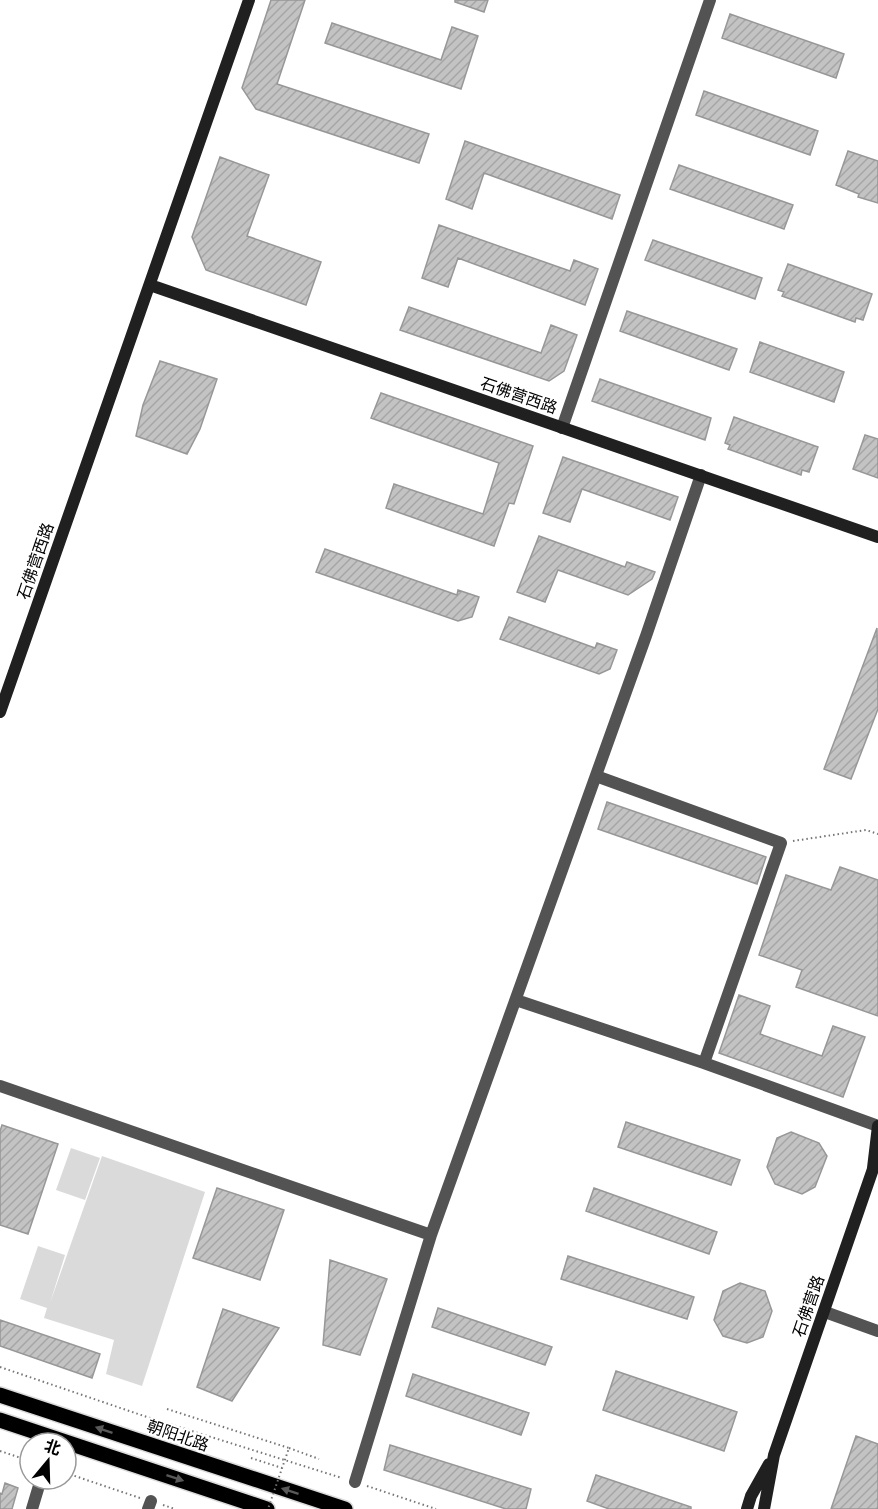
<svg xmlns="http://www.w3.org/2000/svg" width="878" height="1509" viewBox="0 0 878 1509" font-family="'Golos Text','Noto Sans SC',sans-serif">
  <defs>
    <pattern id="building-hatch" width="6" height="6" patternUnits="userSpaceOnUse" patternTransform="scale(1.5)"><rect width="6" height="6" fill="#c3c3c3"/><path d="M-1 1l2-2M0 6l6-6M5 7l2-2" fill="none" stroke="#a6a6a6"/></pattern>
  </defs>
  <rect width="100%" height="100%" fill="#fff"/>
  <path fill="#dadada" d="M71,1148L100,1158L85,1200L56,1190Z
    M102,1156L205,1192L142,1386L106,1374L114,1340L44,1318L47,1308L20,1299L38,1246L65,1255L50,1303Z"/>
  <path fill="url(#building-hatch)" stroke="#979797" stroke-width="1.5" d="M271,0H305L277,84L429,134L419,163L256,109L242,88Z
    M455,0H488L484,12L455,2Z
    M730,14L844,54L836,78L722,38Z
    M332,23L441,60L452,27L478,36L461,89L325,43Z
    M704,91L818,131L810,155L696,115Z
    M465,141L620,195L612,219L484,173L472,209L446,199Z
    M848,151L878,161V203L858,197L859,194L836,185Z
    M220,157L269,175L247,236L321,262L306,305L206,270L192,237Z
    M679,165L793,205L784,229L670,189Z
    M439,225L570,271L574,260L598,269L585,305L458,258L448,287L422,278Z
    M653,240L762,278L755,299L645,260Z
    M788,264L872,294L863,320L856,318L855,322L782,296L784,292L778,290Z
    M409,307L541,353L551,325L577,335L564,371L549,381L400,330Z
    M627,311L737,349L729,370L620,331Z
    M760,342L844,372L834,402L750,372Z
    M160,361L217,379L200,429L187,454L136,436L143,405Z
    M600,379L711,418L705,440L592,401Z
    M381,393L533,446L514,504L509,503L494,546L386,508L394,484L483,514L499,463L371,418Z
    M734,417L818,447L809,472L802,470L801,475L728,449L730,445L725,443Z
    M865,435L878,439V478L853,469Z
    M563,457L678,497L670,520L582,489L570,522L543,513Z
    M539,536L625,567L627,562L655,572L652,579L628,595L558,570L545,602L517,592Z
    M325,549L457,595L458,590L479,597L472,617L458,621L316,572Z
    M509,617L595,648L597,643L617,650L610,669L599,674L500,639Z
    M877,628L878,709L851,779L824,769Z
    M607,802L766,857L757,884L598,829Z
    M840,867L878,880V1016L796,987L802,970L759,955L786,875L831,890Z
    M739,995L770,1006L760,1034L822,1056L833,1026L865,1037L843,1097L719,1053Z
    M626,1122L740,1160L731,1185L618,1147Z
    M2,1125L58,1144L28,1234L0,1225V1131Z
    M791,1132L819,1143L827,1156L815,1187L802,1194L775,1184L767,1167L777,1138Z
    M217,1188L284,1210L260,1280L193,1258Z
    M594,1188L717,1232L709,1254L586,1211Z
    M568,1256L694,1297L687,1319L561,1279Z
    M330,1260L387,1279L360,1355L323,1345Z
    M740,1283L765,1291L772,1311L763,1337L747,1343L723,1336L714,1320L723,1291Z
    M438,1308L552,1347L545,1365L432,1327Z
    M223,1309L279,1328L232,1401L197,1387Z
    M0,1320L100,1354L92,1378L0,1346Z
    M616,1371L737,1412L724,1451L603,1410Z
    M413,1374L529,1413L521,1435L406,1396Z
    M856,1436L878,1444V1509H831Z
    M390,1445L531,1489L526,1509H506L384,1470Z
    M596,1475L691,1507V1509H609L587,1501Z
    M5,1483L18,1488L12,1509H0V1493L2,1494Z"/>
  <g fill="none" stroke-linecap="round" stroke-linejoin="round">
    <g stroke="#dbdbdb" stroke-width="18">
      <path id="primary" d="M0,1395L345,1509
        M0,1420L267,1509"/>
    </g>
    <path stroke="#757575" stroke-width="2" stroke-dasharray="1.5 3" stroke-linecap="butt" d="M793,841L866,830L878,834
      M0,1367L144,1416L342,1478
      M289,1448L319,1459
      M0,1451L30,1461
      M251,1458L282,1468
      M66,1473L140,1498
      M367,1486L436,1509
      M163,1505L175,1509"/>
    <path stroke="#535353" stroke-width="12" d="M562,428L710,0
      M596,776L781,843L704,1063
      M516,1000L704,1063L878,1126
      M0,1086L431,1235
      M825,1312L878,1331
      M355,1482L431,1235L646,636L701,475
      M32,1509L41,1479
      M148,1509L151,1501"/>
    <path stroke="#202020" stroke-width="12" d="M150,285L878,537
      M0,712L249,0
      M873,1168L878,1126
      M747,1509L751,1496L769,1464
      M764,1509L774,1455L873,1169L878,1160"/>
    <use href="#primary" stroke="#000" stroke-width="15"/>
    <path stroke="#757575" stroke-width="2" stroke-dasharray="1.5 3" stroke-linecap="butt" d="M167,1409L289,1448L268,1509"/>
  </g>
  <defs><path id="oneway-solid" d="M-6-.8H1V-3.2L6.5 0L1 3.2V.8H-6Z" transform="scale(1.5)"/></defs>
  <g fill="#595959">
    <use href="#oneway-solid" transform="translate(104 1430) rotate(-161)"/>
    <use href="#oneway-solid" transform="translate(175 1478) rotate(18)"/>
    <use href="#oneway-solid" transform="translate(290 1491) rotate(-162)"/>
  </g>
  <g text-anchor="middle" stroke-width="4.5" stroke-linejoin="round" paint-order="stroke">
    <g font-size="16" fill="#000" stroke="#fff">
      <text transform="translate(519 395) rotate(19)" y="6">石佛营西路</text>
      <text transform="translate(35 561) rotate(-71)" y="6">石佛营西路</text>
      <text transform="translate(808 1306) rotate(-71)" y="6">石佛营路</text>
      <text transform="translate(178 1435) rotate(19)" y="6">朝阳北路</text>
    </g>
  </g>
  <g transform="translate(48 1461) rotate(19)"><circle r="28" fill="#ffffff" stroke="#999999" stroke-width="1.5"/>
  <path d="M0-4.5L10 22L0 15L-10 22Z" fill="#000000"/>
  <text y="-9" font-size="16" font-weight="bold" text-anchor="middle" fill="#000000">北</text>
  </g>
</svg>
